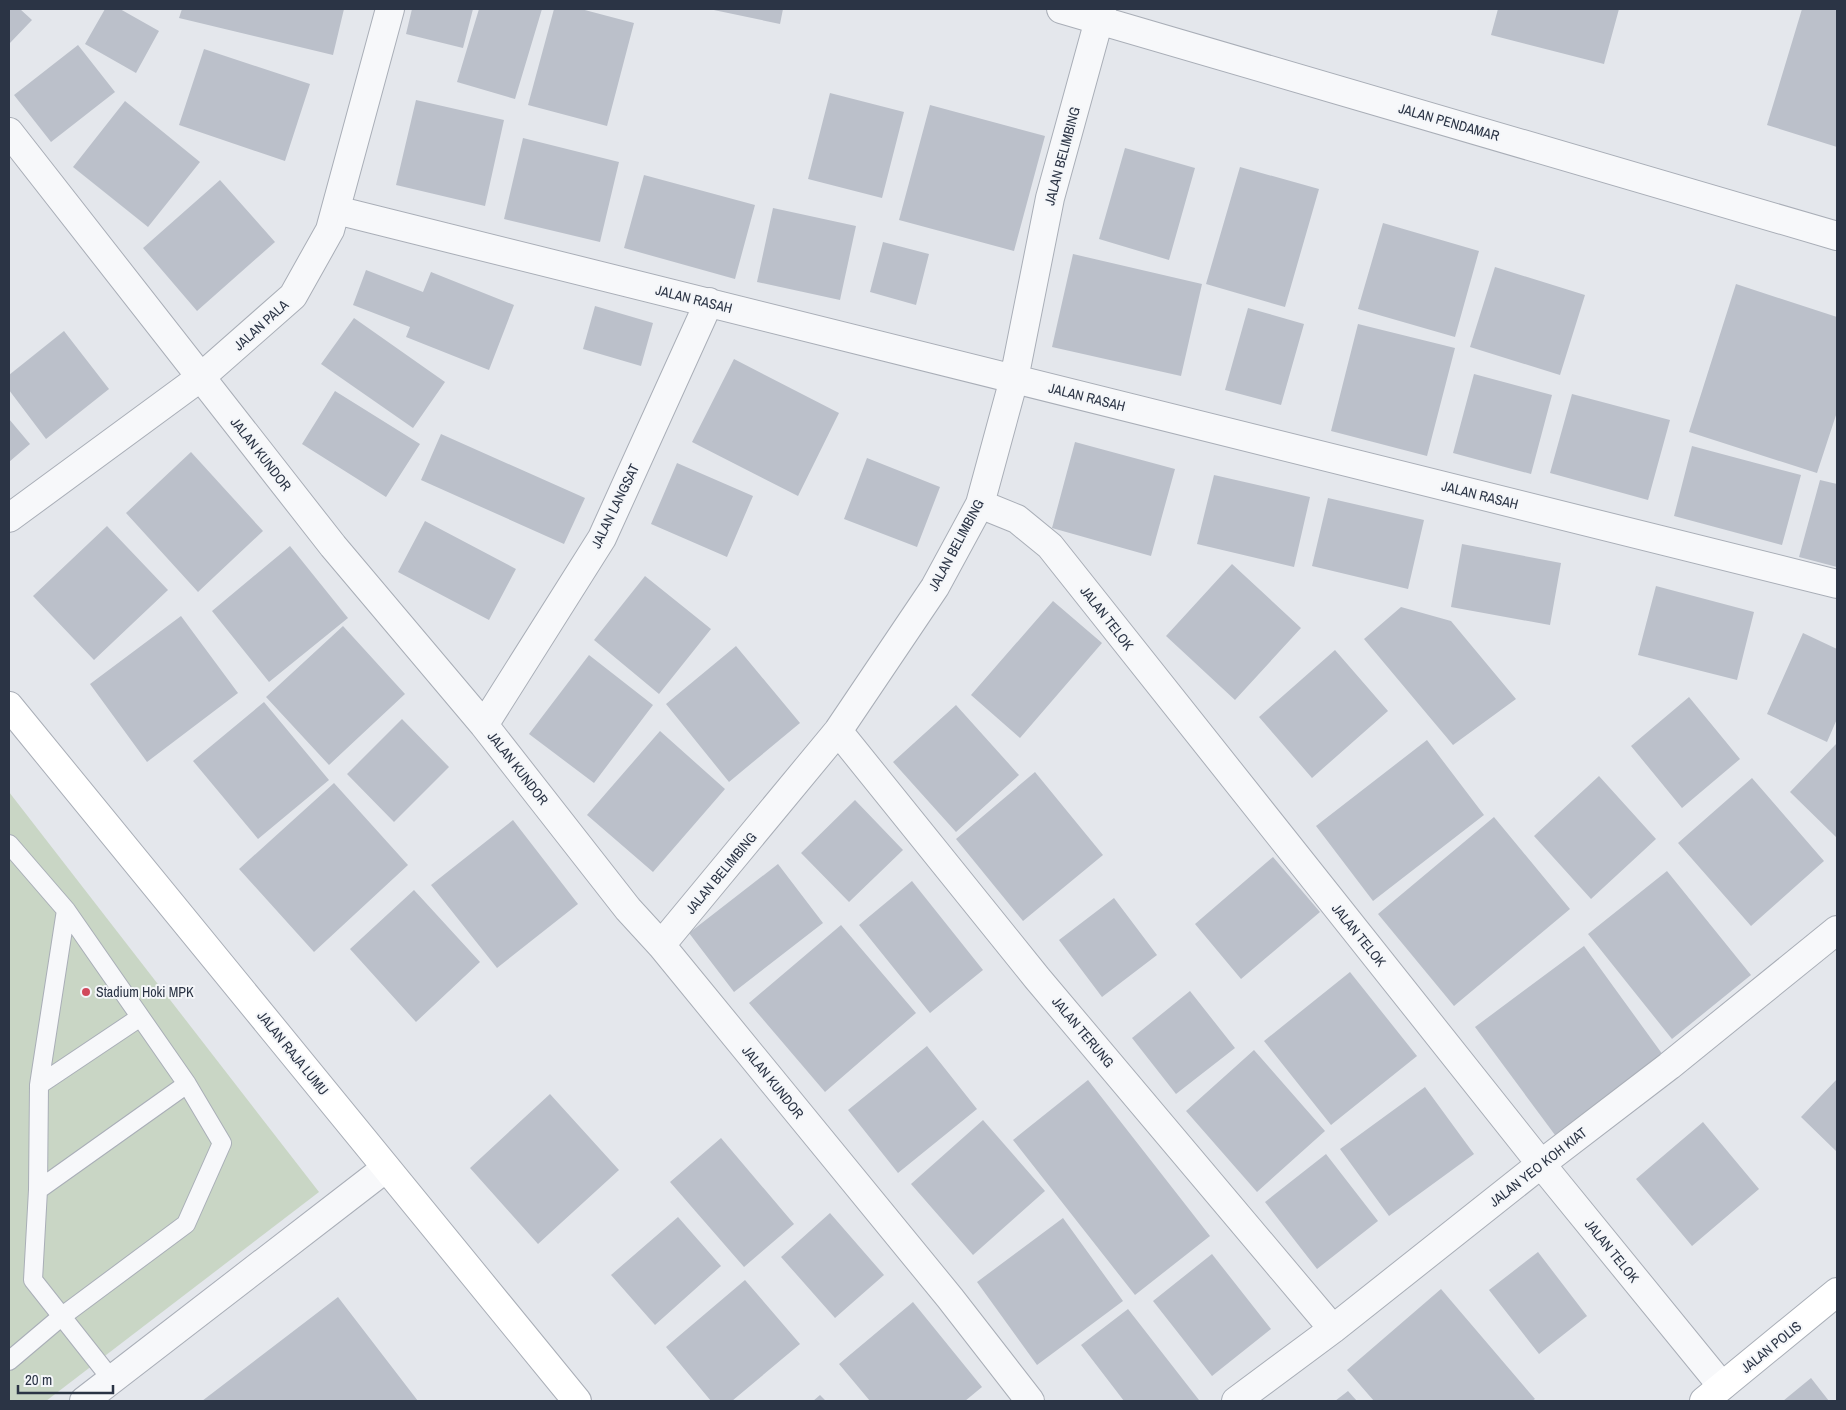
<svg xmlns="http://www.w3.org/2000/svg" width="1846" height="1410" viewBox="0 0 1846 1410" font-family="'Archivo Narrow',sans-serif">
  <rect width="100%" height="100%" fill="#e4e7ec"/>
  <path fill="#c9d6c5" d="M9,792L319,1192L46,1401H9Z"/>
  <path fill="#bbc0ca" d="M9,9H20L32,20L9,44Z
    M105,9H120L159,31L136,73L85,44Z
    M182,9H344L333,55L179,18Z
    M412,9H473L463,48L406,34Z
    M479,9H542L515,99L457,82Z
    M554,9H581L634,23L607,126L528,105Z
    M709,9H783L780,24Z
    M1498,9H1619L1604,64L1491,35Z
    M1802,9H1837V147L1767,125Z
    M78,45L115,92L51,142L14,95Z
    M204,49L310,84L285,161L179,125Z
    M830,93L904,112L882,198L808,179Z
    M416,100L504,120L485,206L396,185Z
    M125,101L200,162L148,227L73,167Z
    M930,105L1045,136L1014,251L899,220Z
    M523,138L619,162L600,242L504,219Z
    M1125,148L1195,168L1169,260L1099,239Z
    M1240,167L1319,189L1285,307L1206,284Z
    M644,175L755,205L735,279L624,248Z
    M220,180L275,242L197,311L143,248Z
    M773,208L856,226L840,300L757,282Z
    M1383,223L1479,251L1455,337L1358,309Z
    M883,242L929,254L916,305L870,292Z
    M1073,254L1202,284L1181,376L1052,347Z
    M1495,267L1585,295L1560,375L1470,347Z
    M366,270L423,292L431,272L514,305L489,370L406,337L410,327L353,305Z
    M1736,284L1837,317V412L1817,473L1689,432Z
    M595,306L653,323L641,366L583,349Z
    M1248,308L1304,324L1281,405L1225,390Z
    M354,318L445,382L413,428L321,364Z
    M1358,324L1455,348L1427,456L1331,431Z
    M64,331L109,389L46,439L9,390V375Z
    M734,359L839,413L798,496L692,442Z
    M1474,374L1552,395L1531,474L1453,453Z
    M335,391L420,444L386,497L302,444Z
    M1572,394L1670,420L1648,500L1550,473Z
    M9,419L30,444L9,462Z
    M441,434L585,498L564,544L421,480Z
    M1075,442L1175,469L1151,556L1052,528Z
    M1692,446L1801,475L1782,545L1674,516Z
    M191,452L263,531L198,592L126,513Z
    M867,458L940,487L917,547L844,519Z
    M677,463L753,496L727,557L651,524Z
    M1214,475L1310,497L1294,567L1197,544Z
    M1820,480L1837,484V567L1799,557Z
    M1328,498L1424,520L1408,589L1312,566Z
    M425,521L516,569L489,620L398,572Z
    M107,526L168,590L94,660L33,596Z
    M1462,544L1561,563L1550,625L1451,607Z
    M290,546L348,618L269,682L212,611Z
    M1232,564L1301,628L1235,700L1166,636Z
    M645,576L711,629L659,694L594,640Z
    M1656,586L1754,612L1737,680L1638,655Z
    M1053,601L1102,643L1020,738L971,695Z
    M1401,607L1451,621L1516,699L1453,745L1364,639Z
    M181,616L238,693L147,762L90,684Z
    M343,626L405,694L329,765L266,697Z
    M1803,633L1837,649V719L1827,742L1767,714Z
    M736,646L800,723L729,782L666,704Z
    M1335,650L1388,711L1312,778L1259,717Z
    M589,655L653,705L594,783L529,734Z
    M1689,697L1740,759L1682,808L1631,746Z
    M264,702L329,780L258,839L193,761Z
    M956,705L1019,775L956,832L893,762Z
    M402,719L449,767L394,822L347,774Z
    M660,731L725,789L653,872L587,815Z
    M1427,740L1484,815L1373,901L1316,826Z
    M1837,743V838L1790,792Z
    M1035,772L1103,855L1023,921L956,839Z
    M1599,776L1656,839L1591,899L1534,836Z
    M1752,778L1824,861L1751,926L1678,843Z
    M334,783L408,865L314,952L239,869Z
    M855,800L903,850L849,902L801,853Z
    M1494,817L1570,909L1454,1006L1378,914Z
    M513,820L578,904L497,968L431,885Z
    M1273,857L1320,912L1241,979L1195,924Z
    M778,864L823,923L734,992L689,933Z
    M1667,871L1751,975L1672,1039L1588,934Z
    M912,881L983,970L930,1013L859,925Z
    M414,890L480,962L416,1022L350,949Z
    M1114,898L1157,955L1102,997L1059,940Z
    M841,925L916,1013L825,1092L749,1003Z
    M1584,946L1663,1055L1555,1135L1475,1027Z
    M1350,972L1417,1056L1331,1125L1264,1041Z
    M1190,991L1235,1048L1176,1094L1132,1038Z
    M927,1046L977,1109L898,1173L848,1110Z
    M1254,1050L1325,1131L1257,1192L1186,1111Z
    M1837,1079V1152L1801,1117Z
    M1088,1080L1210,1236L1135,1295L1013,1140Z
    M1425,1087L1474,1154L1389,1216L1340,1149Z
    M550,1094L619,1170L538,1244L470,1168Z
    M983,1120L1045,1191L973,1255L911,1184Z
    M1703,1122L1759,1189L1692,1246L1636,1179Z
    M721,1138L794,1224L744,1267L670,1182Z
    M1326,1154L1378,1221L1317,1269L1265,1202Z
    M830,1213L884,1275L835,1318L781,1257Z
    M678,1217L721,1266L655,1325L611,1275Z
    M1063,1218L1123,1301L1037,1365L977,1282Z
    M1538,1252L1587,1316L1539,1354L1489,1290Z
    M1212,1254L1271,1329L1212,1376L1153,1301Z
    M745,1280L800,1344L732,1401H711L666,1347Z
    M1441,1289L1535,1399L1532,1401H1374L1347,1370Z
    M338,1297L418,1401H202Z
    M913,1302L982,1387L965,1401H870L839,1364Z
    M1128,1309L1199,1400L1198,1401H1124L1081,1345Z
    M1811,1378L1829,1401H1783Z
    M1348,1391L1357,1401H1335Z
    M820,1395L826,1401H813Z"/>
  <g fill="none" stroke-linecap="round" stroke-linejoin="round">
    <g stroke="#a9aeb7" stroke-width="20">
      <path id="lane" d="M9,844L66,910L187,1084L222,1143L186,1224L61,1317L9,1361
        M66,910L39,1085L38,1190L33,1280L112,1380
        M39,1085L139,1018
        M38,1190L187,1084"/>
    </g>
    <g stroke="#a9aeb7" stroke-width="30">
      <path id="street" d="M1061,9L1837,236
        M9,132L333,546L484,725L628,909L661,945L950,1298L1030,1401
        M336,210L1837,584
        M980,504L1017,519L1050,546L1541,1164L1722,1386
        M9,518L201,377L293,296L330,230L390,9
        M484,725L602,538L709,302
        M838,731L1037,978L1333,1329
        M661,945L838,731L935,587L980,504L1014,379L1050,198L1102,9
        M84,1401L386,1168
        M1236,1401L1333,1329L1541,1164L1669,1066L1837,930"/>
    </g>
    <g stroke="#a9aeb7" stroke-width="30">
      <path id="secondary" d="M9,706L577,1401
        M1704,1401L1837,1292"/>
    </g>
    <use href="#lane" stroke="#f7f8fa" stroke-width="18"/>
    <use href="#street" stroke="#f7f8fa" stroke-width="28"/>
    <use href="#secondary" stroke="#fff" stroke-width="28"/>
  </g>
  <circle fill="#d1495b" stroke="#f4f6f9" stroke-width="2" cx="86" cy="992" r="5"/>
  <g text-anchor="middle" stroke-width="4" stroke-linejoin="round" paint-order="stroke">
    <g font-size="14" fill="#2b3445" stroke="#f4f6f9">
      <text transform="translate(1449 122) rotate(16)" y="5">JALAN PENDAMAR</text>
      <text transform="translate(1062 156) rotate(-75)" y="5">JALAN BELIMBING</text>
      <text transform="translate(694 299) rotate(14)" y="5">JALAN RASAH</text>
      <text transform="translate(261 325) rotate(-42)" y="5">JALAN PALA</text>
      <text transform="translate(1087 397) rotate(14)" y="5">JALAN RASAH</text>
      <text transform="translate(261 454) rotate(52)" y="5">JALAN KUNDOR</text>
      <text transform="translate(1480 495) rotate(14)" y="5">JALAN RASAH</text>
      <text transform="translate(615 506) rotate(-64)" y="5">JALAN LANGSAT</text>
      <text transform="translate(956 545) rotate(-62)" y="5">JALAN BELIMBING</text>
      <text transform="translate(1107 618) rotate(52)" y="5">JALAN TELOK</text>
      <text transform="translate(518 768) rotate(52)" y="5">JALAN KUNDOR</text>
      <text transform="translate(721 873) rotate(-50)" y="5">JALAN BELIMBING</text>
      <text transform="translate(1359 935) rotate(51)" y="5">JALAN TELOK</text>
      <text transform="translate(1083 1032) rotate(50)" y="5">JALAN TERUNG</text>
      <text transform="translate(293 1053) rotate(51)" y="5">JALAN RAJA LUMU</text>
      <text transform="translate(773 1082) rotate(51)" y="5">JALAN KUNDOR</text>
      <text transform="translate(1538 1167) rotate(-38)" y="5">JALAN YEO KOH KIAT</text>
      <text transform="translate(1612 1251) rotate(51)" y="5">JALAN TELOK</text>
      <text transform="translate(1771 1347) rotate(-39)" y="5">JALAN POLIS</text>
    </g>
    <g font-size="14" fill="#2b3445" stroke="#f4f6f9" text-anchor="start">
      <text x="96" y="997">Stadium Hoki MPK</text>
    </g>
  </g>
  <rect width="1846" height="1410" fill="none" stroke="#2b3445" stroke-width="20"/>
  <path d="M18 1385v8h95v-8" fill="none" stroke="#2b3445" stroke-width="2.5"/>
  <text x="25" y="1385" font-size="15" fill="#2b3445" stroke="#f4f6f9" stroke-width="4" paint-order="stroke">20 m</text>
</svg>
